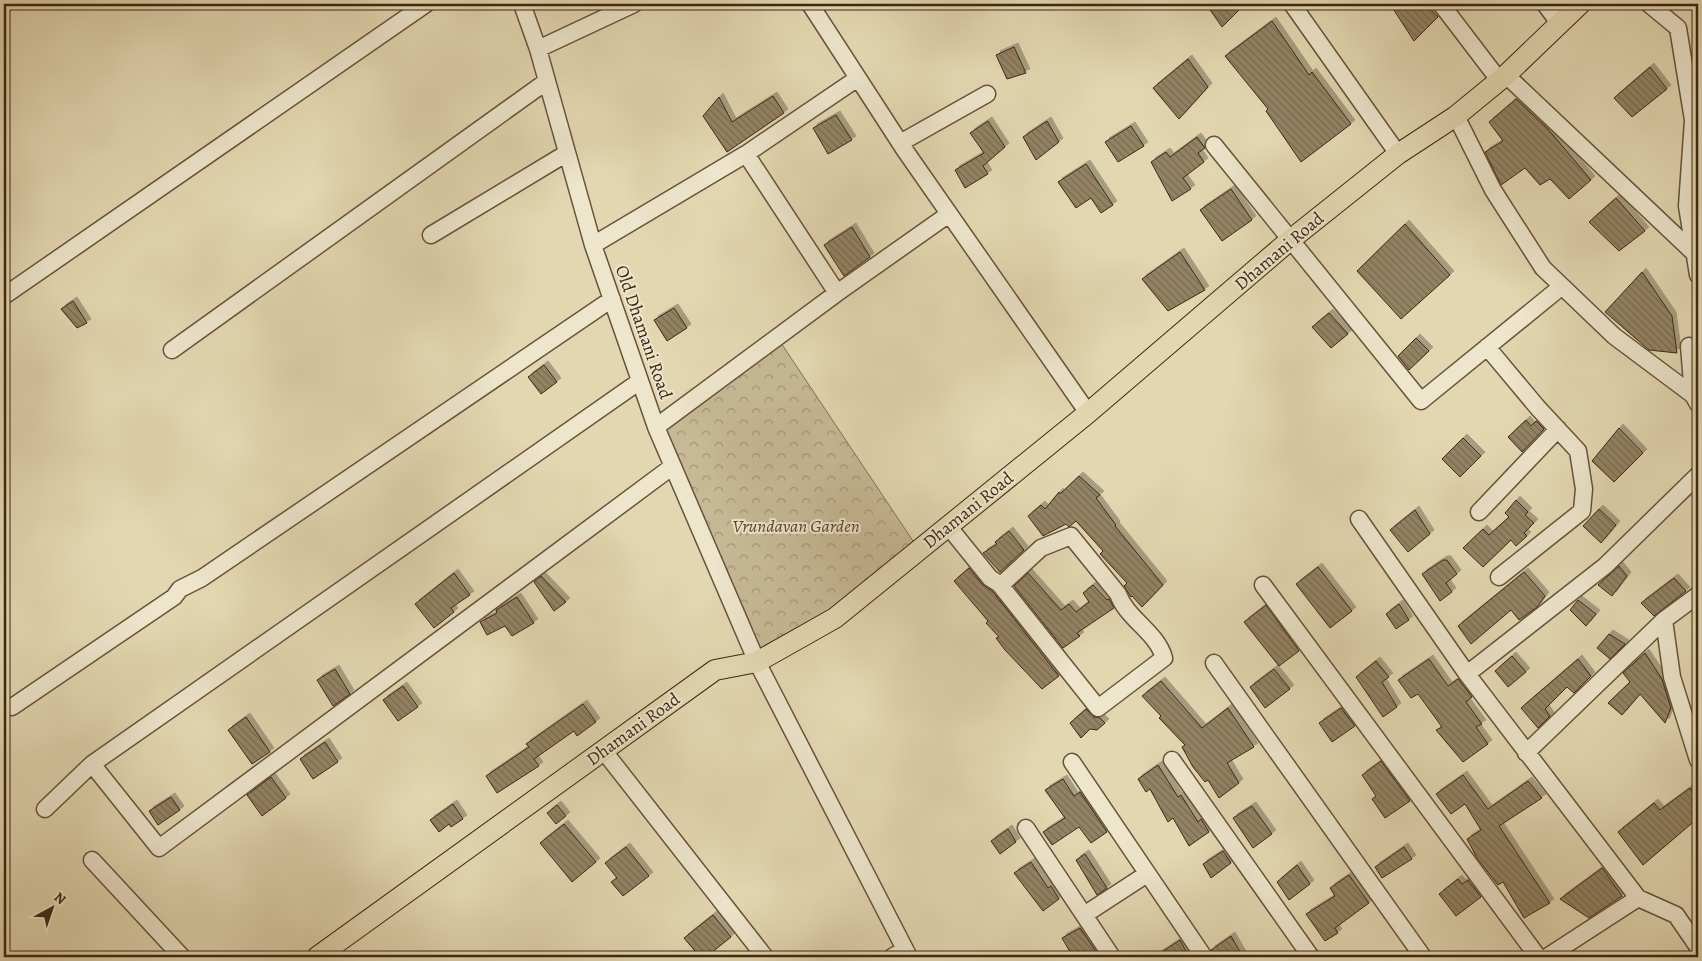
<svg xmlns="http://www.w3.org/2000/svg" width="1702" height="961" viewBox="0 0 1702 961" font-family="Alegreya,serif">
  <defs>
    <pattern id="park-crowns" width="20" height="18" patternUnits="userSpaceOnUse" patternTransform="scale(1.25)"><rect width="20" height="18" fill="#c7b996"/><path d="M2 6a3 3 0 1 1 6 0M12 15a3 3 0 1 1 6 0" fill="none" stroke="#a39679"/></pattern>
    <pattern id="building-back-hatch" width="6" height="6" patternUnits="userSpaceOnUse" patternTransform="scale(1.25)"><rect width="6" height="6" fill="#938365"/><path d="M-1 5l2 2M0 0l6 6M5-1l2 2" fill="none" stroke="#796b52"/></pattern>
    <filter id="shadow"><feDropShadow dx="4" dy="-4" stdDeviation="0" flood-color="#0004"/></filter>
  </defs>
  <rect width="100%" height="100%" fill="#e3d7b1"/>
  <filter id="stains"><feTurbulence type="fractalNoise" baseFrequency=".004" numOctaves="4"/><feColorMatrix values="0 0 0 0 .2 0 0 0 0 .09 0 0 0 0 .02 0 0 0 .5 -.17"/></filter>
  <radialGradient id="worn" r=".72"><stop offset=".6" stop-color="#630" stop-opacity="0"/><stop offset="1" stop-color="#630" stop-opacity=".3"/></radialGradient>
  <path fill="url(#park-crowns)" stroke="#827054" d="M777,337L919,550L757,662L656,427Z"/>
  <path fill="url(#building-back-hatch)" stroke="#3c2713" filter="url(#shadow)" d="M1206,4H1245L1222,27Z
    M1390,4H1425L1438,17L1414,41Z
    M1272,21L1309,75L1312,72L1351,124L1301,162L1266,111L1268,109L1225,56Z
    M1014,47L1026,73L1007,79L996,55Z
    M1188,59L1208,87L1179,119L1153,88Z
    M1650,67L1667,89L1632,117L1614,98Z
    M773,96L784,113L727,152L703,116L719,97L732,122Z
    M1516,99L1547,128L1591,180L1569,199L1550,179L1540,185L1525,168L1501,185L1485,152L1503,141L1489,122Z
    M836,115L852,140L828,154L813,128Z
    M988,121L1005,147L983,166L988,174L965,188L955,170L984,153L970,133Z
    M1047,121L1059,142L1036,160L1023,137Z
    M1131,126L1144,146L1118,162L1105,142Z
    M1197,137L1205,148L1198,153L1204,162L1183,178L1191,189L1172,201L1151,162L1166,152L1170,157Z
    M1086,164L1113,205L1101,213L1091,198L1076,208L1058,182Z
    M1231,189L1252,220L1222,241L1200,210Z
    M1616,198L1645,231L1619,251L1589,222Z
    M1405,224L1450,275L1401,319L1357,271Z
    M852,227L870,257L844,276L824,245Z
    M1180,252L1205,290L1168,311L1142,279Z
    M1642,272L1672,316L1677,353L1649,350L1605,312Z
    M73,301L87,323L77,328L61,309Z
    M674,308L687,328L667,341L654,320Z
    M1329,313L1348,334L1331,348L1312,327Z
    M1416,338L1429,351L1409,370L1398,356Z
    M544,365L557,382L541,394L528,377Z
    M1526,420L1531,426L1536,421L1544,429L1522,452L1508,437Z
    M1619,428L1643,453L1614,482L1592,461Z
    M1463,438L1481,456L1460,477L1442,459Z
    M1079,476L1100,495L1096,498L1116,525L1115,526L1163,585L1142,607L1132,596L1131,597L1124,586L1127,583L1100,554L1103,551L1076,521L1069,527L1066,524L1043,536L1028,516L1041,505L1045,509L1059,492L1060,494Z
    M1516,500L1528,512L1525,515L1534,523L1524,533L1527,536L1516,546L1511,540L1483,567L1463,548L1483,529L1489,535L1509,517L1505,513Z
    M1599,509L1616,525L1601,543L1583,526Z
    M1415,510L1430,534L1408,552L1390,530Z
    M1009,531L1024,550L1000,572L983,553L997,544L995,542Z
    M1443,560H1447L1457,574L1446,583L1452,592L1440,601L1422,574Z
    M1619,566L1627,576L1612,596L1598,585Z
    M1318,567L1352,611L1330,628L1296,584Z
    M969,568L982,584L993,592L1059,676L1042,689L1005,650L996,638L999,637L986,623L988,621L954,581Z
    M1524,572L1545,596L1537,607L1519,620L1511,610L1471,644L1458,626Z
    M454,573L470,595L451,608L454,612L434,628L415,604Z
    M1028,573L1061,610L1069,604L1076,612L1089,602L1083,593L1093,585L1107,600L1109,599L1114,608L1077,633L1080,636L1063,648L1014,586Z
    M541,576L566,602L554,611L534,582Z
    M1674,578L1686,591L1654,616L1641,603Z
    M517,597L534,623L512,636L505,626L487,635L480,622L497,613L496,610Z
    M1578,600L1596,614L1586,626L1570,610Z
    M1399,604L1409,620L1396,629L1386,614Z
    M1266,605L1299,651L1279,666L1244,622Z
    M1609,634L1625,644L1610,659L1597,648Z
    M1645,653L1662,679L1671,708L1665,723L1640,694L1622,715L1608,703L1630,682L1623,673Z
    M1512,656L1526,672L1508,687L1495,671Z
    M1429,659L1448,686L1458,679L1472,697L1466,702L1482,724L1476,727L1488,744L1463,762L1436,730L1442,727L1418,694L1411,698L1398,680Z
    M1578,659L1591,676L1574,693L1567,687L1545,709L1550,716L1538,728L1521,708Z
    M1376,661L1389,677L1382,682L1397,707L1383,717L1356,677Z
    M335,669L350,694L333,706L317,680Z
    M1274,669L1290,689L1265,708L1250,687Z
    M1161,681L1202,728L1228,708L1254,747L1227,763L1239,783L1219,798L1208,780L1205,782L1193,767L1182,747L1185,745L1159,718L1161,716L1142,696Z
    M403,686L418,707L398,721L383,700Z
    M583,704L596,722L577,736L574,731L534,759L539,766L497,793L486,776L529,747L526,744Z
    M1341,708L1355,726L1332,742L1319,723Z
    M1086,709L1094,717L1100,718L1105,723L1097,730L1090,729L1081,738L1070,723Z
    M246,717L270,752L252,764L228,730Z
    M325,742L338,762L313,779L300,759Z
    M1381,761L1410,801L1385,818L1372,799L1376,796L1362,775Z
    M1158,765L1178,797L1181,795L1198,822L1201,819L1209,832L1189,846L1173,818L1168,822L1150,789L1146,792L1138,779Z
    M1463,775L1488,809L1528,781L1542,798L1499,826L1550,903L1524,918L1503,882L1498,885L1477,858L1467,839L1481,830L1465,804L1451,814L1436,794Z
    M271,777L286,798L262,816L247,795Z
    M1063,779L1074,796L1080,792L1107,832L1091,843L1079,827L1052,845L1043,832L1065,818L1045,790Z
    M1690,788L1698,799V818L1643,865L1618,832L1654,803L1660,810Z
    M171,797L180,810L158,825L149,811Z
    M453,804L463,819L451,827L449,824L439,832L430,820Z
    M557,805L566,816L556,824L547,813Z
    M1252,806L1272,834L1253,848L1233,818Z
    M564,824L596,862L572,882L540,843Z
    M1008,829L1016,842L1000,854L991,841Z
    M626,847L649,876L623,896L611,882L617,878L605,863Z
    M1404,847L1412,859L1382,878L1375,867Z
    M1223,851L1231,863L1211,878L1203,864Z
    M1085,854L1107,888L1097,895L1076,860Z
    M1031,862L1048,888L1051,886L1059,899L1043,911L1014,873Z
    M1297,865L1310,884L1289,900L1277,882Z
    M1602,868L1622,896L1589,918L1560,899Z
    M1349,875L1369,903L1335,928L1338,933L1325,941L1306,914L1335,896L1330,888Z
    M1458,879L1462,884L1468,880L1481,897L1456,916L1439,894Z
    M713,915L731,937L706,957H700L684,938Z
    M1080,928L1097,953L1090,957H1073L1062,938Z
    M1231,936L1243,957H1214L1211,950Z
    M1180,940L1187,953L1181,957H1154Z"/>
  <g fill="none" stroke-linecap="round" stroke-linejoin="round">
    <g stroke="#66533a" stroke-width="19">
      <path id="minor" d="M522,4L538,49L593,245L656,427L757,662L909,957
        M810,4L904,149L1088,413
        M1292,4L1398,154
        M1441,4L1499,80
        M1545,4L1559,23
        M1649,4L1678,28L1693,120L1687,206L1698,275
        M538,49L634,4
        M1506,75L1693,252
        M1456,116L1493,190L1543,268L1614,336L1693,395L1698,404
        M900,143L987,94
        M1214,145L1421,401L1561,287
        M431,235L567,153
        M593,245L746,154
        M837,293L746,154L858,78
        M4,296L426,4
        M1689,346L1693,395
        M1487,347L1538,408L1578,451L1584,489L1582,511L1499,577
        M172,350L547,81
        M640,381L92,764L159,848L673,466
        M656,427L837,293L949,214
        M1479,512L1558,429
        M1359,519L1467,674L1638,898
        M948,526L990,578L1001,585L1041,548L1071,536L1118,594C1127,619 1157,632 1164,658L1098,708L1001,586
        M1263,585L1538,957
        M1664,620L1698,595
        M1214,663L1423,957
        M1467,674L1605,566L1698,475
        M12,707L174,597L180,589L202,578L612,299
        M603,750L765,957
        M1526,753L1664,620L1672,677L1698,760
        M1172,760L1311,957
        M1072,762L1204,957
        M45,809L92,764
        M1026,828L1112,957
        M92,860L182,957
        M1084,915L1147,874
        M892,957L905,949
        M1547,957L1638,898L1676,915L1698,947"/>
    </g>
    <g stroke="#3c2713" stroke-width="22">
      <path id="major" d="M317,957L715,670L757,662L835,618L1088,413L1289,241L1398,154L1456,116L1506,75L1580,4"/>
    </g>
    <use href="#minor" stroke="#ede5cc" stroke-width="16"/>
    <use href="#major" stroke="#e3d7b1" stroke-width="20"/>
  </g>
  <g text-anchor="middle" stroke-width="4" stroke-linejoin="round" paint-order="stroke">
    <g font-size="18" fill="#3c2713" stroke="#ede5cc">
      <text transform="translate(1279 251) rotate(-40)" y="6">Dhamani Road</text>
      <text transform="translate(644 332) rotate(71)" y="6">Old Dhamani Road</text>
      <text transform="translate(968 510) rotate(-39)" y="6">Dhamani Road</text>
      <text transform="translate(633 729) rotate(-36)" y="6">Dhamani Road</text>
    </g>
    <g font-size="18" font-style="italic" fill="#58442d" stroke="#ede5cc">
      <text x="796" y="532">Vrundavan Garden</text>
    </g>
  </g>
  <rect width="1702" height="961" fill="none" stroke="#e3d7b1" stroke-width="20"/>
  <rect x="5" y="5" width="1692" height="951" fill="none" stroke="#3c2713" stroke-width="2.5"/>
  <rect x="10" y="10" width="1682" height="941" fill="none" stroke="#3c2713"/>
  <g transform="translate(52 908) rotate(40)" stroke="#ede5cc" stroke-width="4" paint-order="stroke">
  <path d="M0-4L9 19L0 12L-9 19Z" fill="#3c2713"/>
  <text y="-8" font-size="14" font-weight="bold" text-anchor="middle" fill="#3c2713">N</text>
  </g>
  <rect width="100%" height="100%" filter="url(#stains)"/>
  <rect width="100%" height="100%" fill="url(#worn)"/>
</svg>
